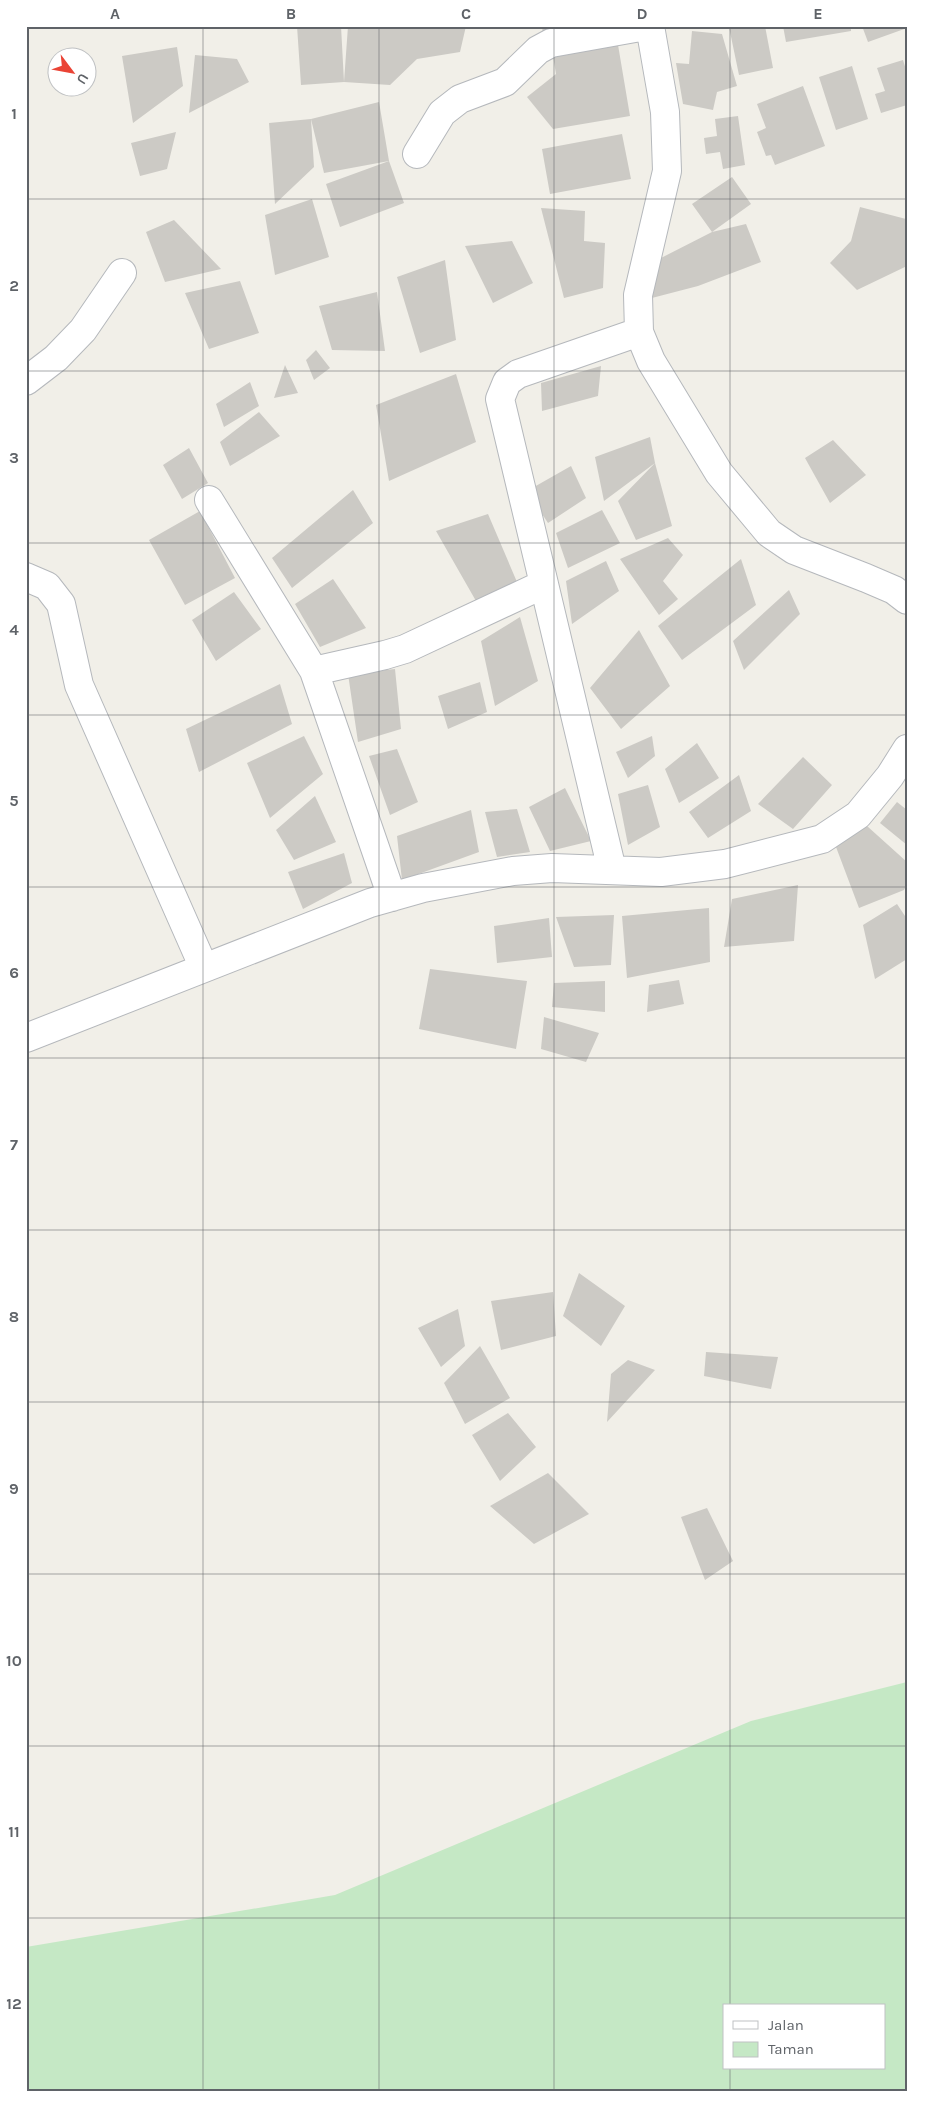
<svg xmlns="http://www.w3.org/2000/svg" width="933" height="2117" viewBox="0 0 933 2117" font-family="Karla,sans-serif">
  <rect width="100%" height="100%" fill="#f1efe8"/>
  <path fill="#c5e8c5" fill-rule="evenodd" d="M907,1682V2091H26V1947L335,1895L751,1721ZM724,2006H884V2068H724Z"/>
  <path fill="#cccac5" d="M297,26H341L344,82L301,85Z
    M348,26H466L460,52L417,59L390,85L344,82Z
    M542,26H557L543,35Z
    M732,26H765L773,68L739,75L729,27Z
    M783,26H851V31L786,42Z
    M862,26H907V28L868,42Z
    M692,31L722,34L737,86L717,92L713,110L683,104L676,63L689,64Z
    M616,33L630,116L553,129L527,97L556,74L551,44Z
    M177,47L183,86L133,123L122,56Z
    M195,55L237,59L249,82L189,113Z
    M903,60L907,73V105L881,113L875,94L885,91L877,68Z
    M852,66L868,119L836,130L819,77Z
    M803,86L825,146L775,165L771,155L766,156L757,132L766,128L757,104Z
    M379,102L389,161L324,173L311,119L314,167L275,204L269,123L311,119Z
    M738,116L745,165L723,169L720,152L706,154L704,138L717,136L715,119Z
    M176,132L167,169L140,176L131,143Z
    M622,134L631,179L550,194L542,149Z
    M389,161L404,203L340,227L326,184Z
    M732,177L751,204L712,232L746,224L761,262L698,286L648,299L661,258L712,232L692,204Z
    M312,199L329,257L275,275L265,215Z
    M860,207L906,219L907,266L857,290L830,263L851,241Z
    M541,208L585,211L584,241L605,243L603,288L564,298Z
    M174,220L221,269L165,282L146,232Z
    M512,241L533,283L493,303L465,246Z
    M445,260L456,340L420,353L397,277Z
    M240,281L259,333L209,349L185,293Z
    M377,292L385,351L332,350L319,306Z
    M316,350L330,368L314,380L306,360Z
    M285,365L298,393L274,398Z
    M601,366L598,396L542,411L541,383Z
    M456,374L476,442L389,481L376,405Z
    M250,382L259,406L224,427L216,404Z
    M259,412L280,436L230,466L220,442Z
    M650,437L655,463L604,501L595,457Z
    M833,440L866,475L830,503L805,458Z
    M189,448L208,483L182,499L163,465Z
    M655,463L672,526L636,540L618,501Z
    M571,466L586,498L548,523L527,491Z
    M353,490L373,523L292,588L272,558Z
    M602,510L620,543L568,568L556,533Z
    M200,511L235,578L185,605L149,540Z
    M488,514L517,582L476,601L436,531Z
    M668,538L683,555L663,581L678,599L659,615L620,559Z
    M741,559L756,605L682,660L658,626Z
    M606,561L619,591L572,624L566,581Z
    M333,579L366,628L320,647L295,604Z
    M789,590L800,614L744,670L733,641Z
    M234,592L261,629L216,661L192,620Z
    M520,617L538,681L495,706L481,641Z
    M639,630L670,686L621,729L590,688Z
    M395,669L401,729L358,742L348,674Z
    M480,682L487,712L448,729L438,696Z
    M280,684L292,724L199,772L186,729Z
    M304,736L323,774L270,818L247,763Z
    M652,736L655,756L628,778L616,752Z
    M697,743L719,778L679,803L665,769Z
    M397,749L418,802L390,815L369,756Z
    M803,757L832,785L793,829L758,804Z
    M739,775L751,811L708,838L689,812Z
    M648,785L660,827L628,845L618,794Z
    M565,788L591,841L550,851L529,807Z
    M315,796L336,842L294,860L276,830Z
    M897,802L907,810V845L880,823Z
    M517,809L530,852L497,857L485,812Z
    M471,810L479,852L402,880L397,836Z
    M867,826L907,862V885L904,890L859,908L833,839Z
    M344,853L352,883L303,909L288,872Z
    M798,885L794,941L724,947L732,899Z
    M897,904L907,919V959L875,979L863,925Z
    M709,908L710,962L627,978L622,916Z
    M614,915L611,965L574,967L556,917Z
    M549,918L552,957L497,963L494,926Z
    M430,969L527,981L516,1049L419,1029Z
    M679,980L684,1004L647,1012L649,985Z
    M605,981V1012L552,1007L554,983Z
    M544,1017L599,1033L586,1062L541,1049Z
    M579,1273L625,1306L601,1346L563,1316Z
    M553,1292L556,1336L501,1350L491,1301Z
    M458,1309L465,1346L441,1367L418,1328Z
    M480,1346L510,1398L465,1424L444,1383Z
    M706,1352L778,1357L771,1389L704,1376Z
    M628,1360L655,1370L607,1422L611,1374Z
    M508,1413L536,1447L500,1481L472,1435Z
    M548,1473L589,1514L534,1544L490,1506Z
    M707,1508L733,1561L705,1580L681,1517Z"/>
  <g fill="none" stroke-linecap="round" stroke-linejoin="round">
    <g stroke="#b5b8bc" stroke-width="30">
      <path id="minor" d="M650,26L665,112L667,171L638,295L639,332L651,361L719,473L769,533L794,550L866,578L894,590L907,600
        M417,154L442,113L460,99L505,82L538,50L551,43L646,26
        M26,381L56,358L83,330L122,273
        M209,500L314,671
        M26,577L47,586L61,604L79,685L204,968
        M612,870L500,399L507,382L518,374L639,332
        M392,897L314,671L385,655L405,649L544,584
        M26,1038L370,903L423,888L513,871L552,868L661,872L725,864L822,839L858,815L890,776L907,749"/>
    </g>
    <use href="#minor" stroke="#fff" stroke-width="28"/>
  </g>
  <path fill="none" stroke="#5f6368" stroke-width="1" stroke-opacity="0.55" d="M203,26V2091M379,26V2091M554,26V2091M730,26V2006M26,199H907M26,371H907M26,543H907M26,715H907M26,887H907M26,1058H907M26,1230H907M26,1402H907M26,1574H907M26,1746H907M26,1918H907M730,2068V2091"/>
  <rect width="933" height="2117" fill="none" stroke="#ffffff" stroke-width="55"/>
  <rect x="723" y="2004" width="162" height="65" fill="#ffffff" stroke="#bfc1c3"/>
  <rect x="733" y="2021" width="25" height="8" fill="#ffffff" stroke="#bfc1c3"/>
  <text x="768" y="2030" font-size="15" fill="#5f6368">Jalan</text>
  <rect x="733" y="2042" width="25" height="15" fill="#c5e8c5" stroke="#bfc1c3"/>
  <text x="768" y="2054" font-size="15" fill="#5f6368">Taman</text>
  <g transform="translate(72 72) rotate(122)"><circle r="24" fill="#ffffff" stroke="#bfc1c3"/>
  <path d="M0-4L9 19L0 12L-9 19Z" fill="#ea4335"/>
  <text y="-8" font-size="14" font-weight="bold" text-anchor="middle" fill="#5f6368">U</text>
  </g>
  <rect x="28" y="28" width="878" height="2062" fill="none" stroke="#5f6368" stroke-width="2"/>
  <g font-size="16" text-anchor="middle" font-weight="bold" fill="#5f6368">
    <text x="115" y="19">A</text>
    <text x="291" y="19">B</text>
    <text x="466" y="19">C</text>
    <text x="642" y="19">D</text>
    <text x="818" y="19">E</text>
    <text x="14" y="119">1</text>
    <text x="14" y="291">2</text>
    <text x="14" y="463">3</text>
    <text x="14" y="635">4</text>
    <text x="14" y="806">5</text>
    <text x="14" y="978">6</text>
    <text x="14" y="1150">7</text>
    <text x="14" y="1322">8</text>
    <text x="14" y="1494">9</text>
    <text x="14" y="1666">10</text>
    <text x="14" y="1837">11</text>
    <text x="14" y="2009">12</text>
  </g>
</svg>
